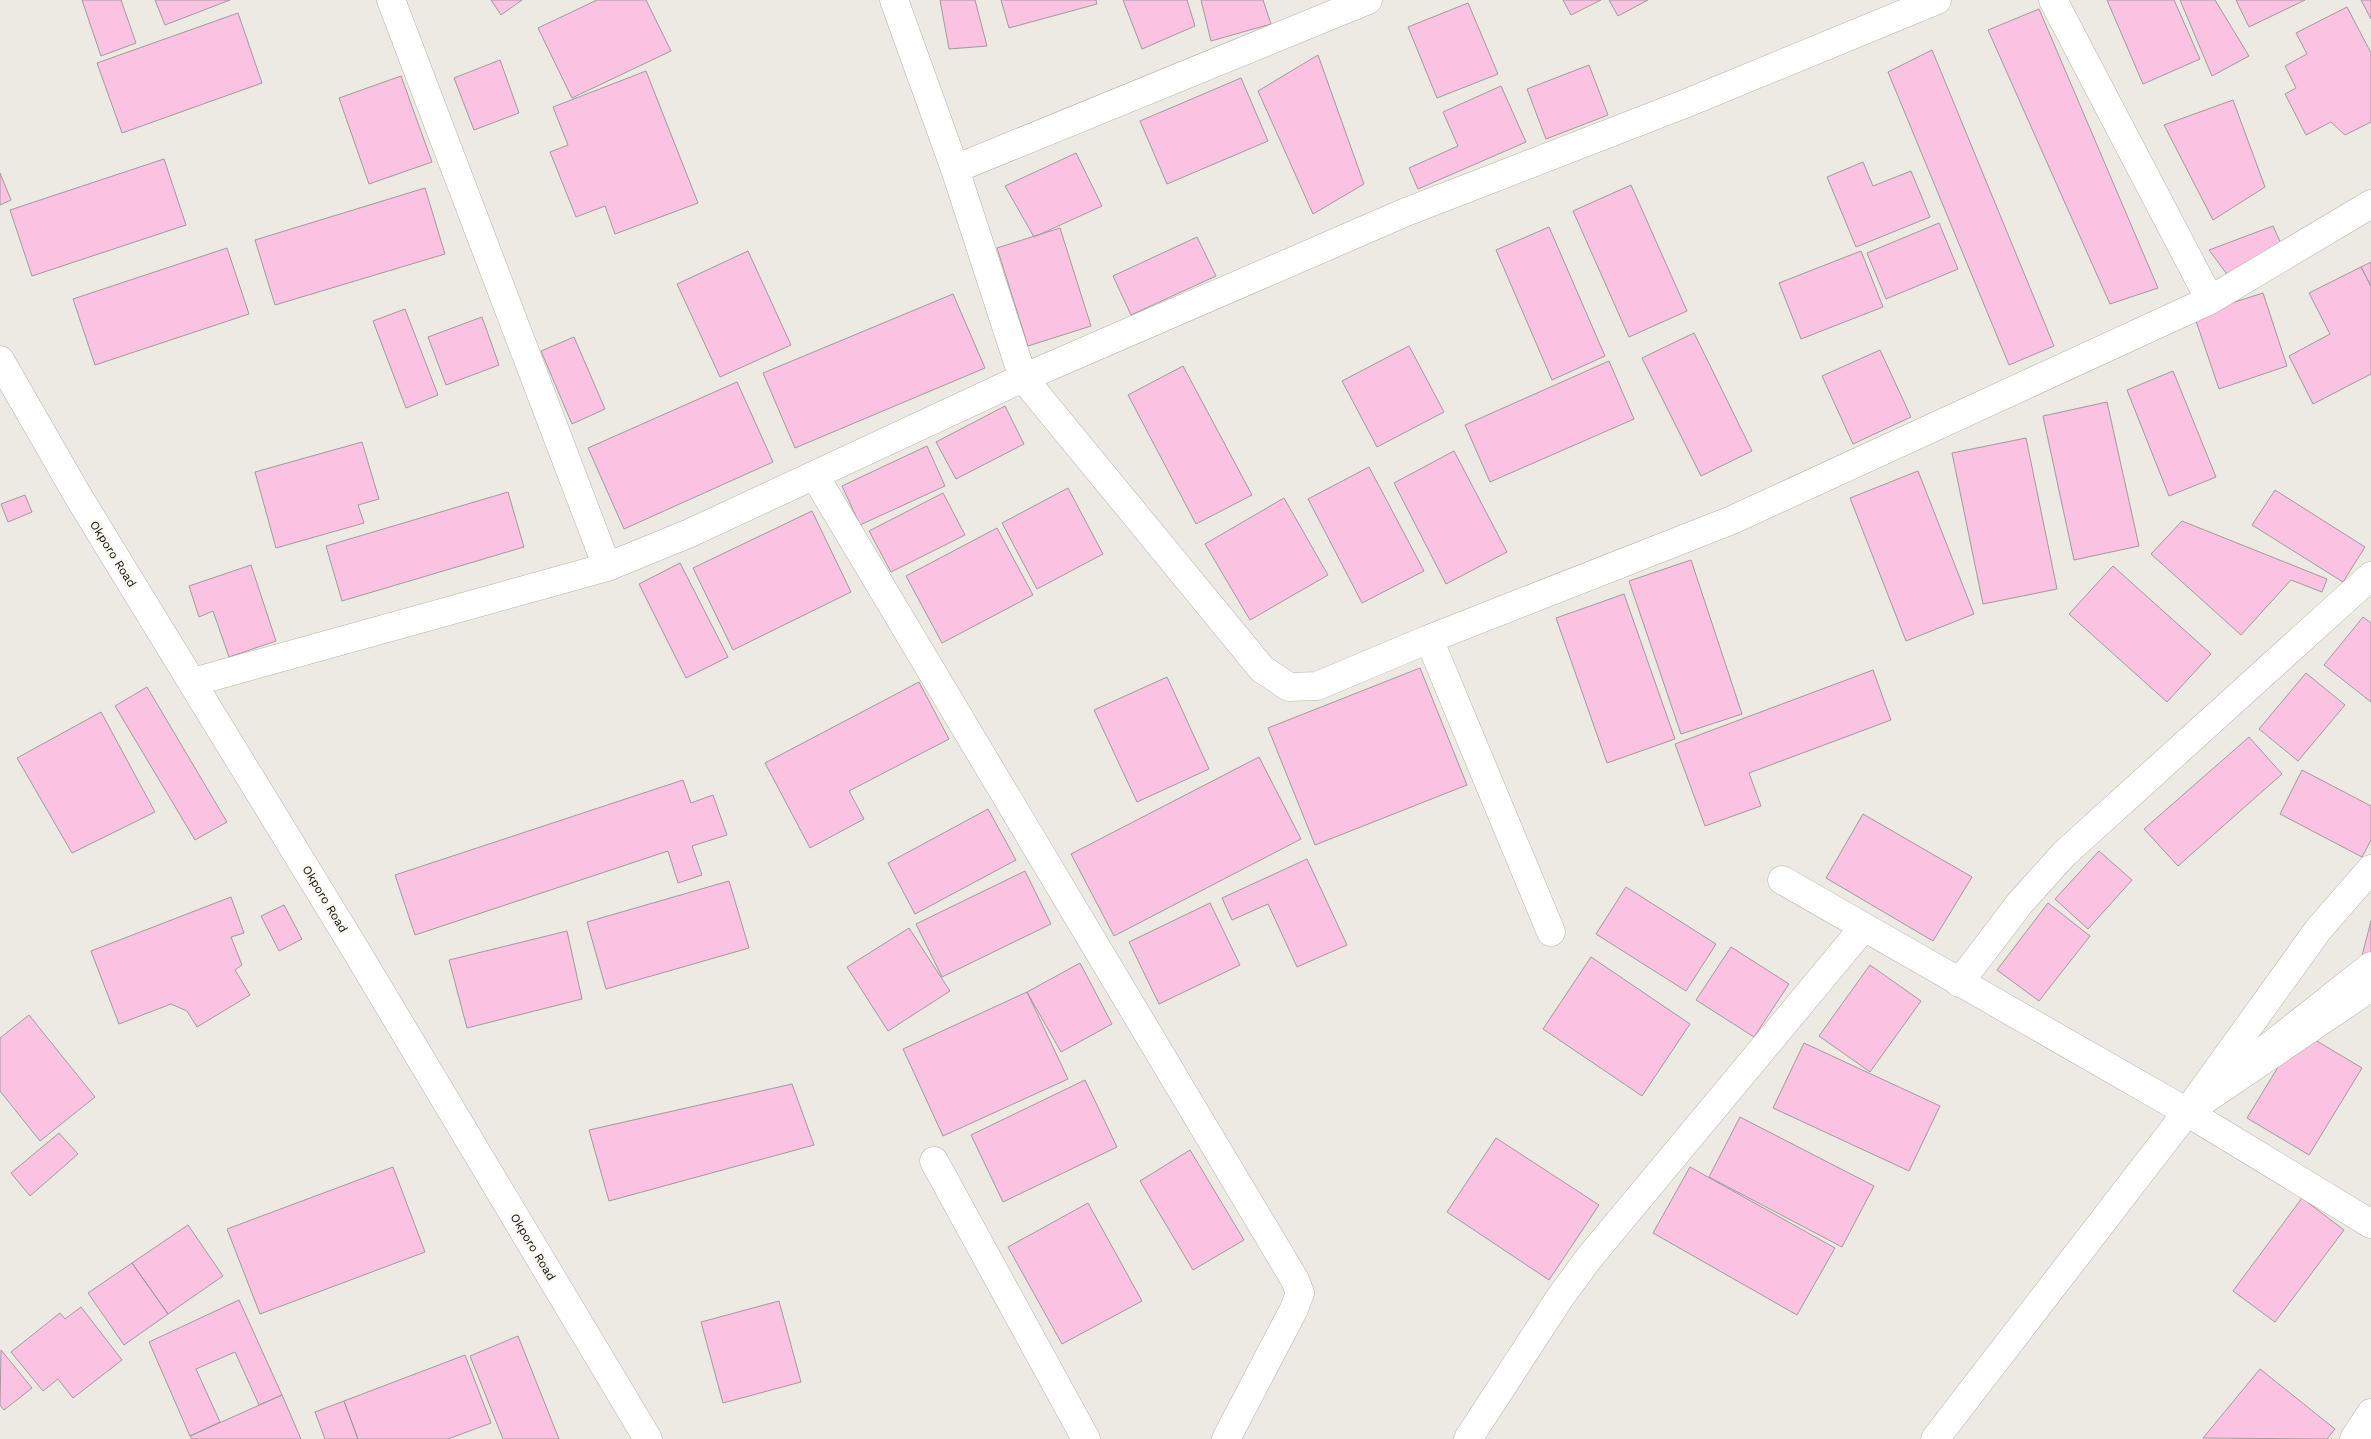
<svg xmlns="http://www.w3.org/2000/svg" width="2371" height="1439" viewBox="0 0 2371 1439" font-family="'Work Sans',sans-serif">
  <rect width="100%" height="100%" fill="#eceae3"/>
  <path fill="#fcc2e2" stroke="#a09a9d" d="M82,0H121L136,43L101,56Z
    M155,0H230L165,25Z
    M491,0H522L501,15Z
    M597,0H646L671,51L572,98L538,28Z
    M940,0H975L987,46L949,49Z
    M1001,0H1096L1097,4L1009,28Z
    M1123,0H1187L1195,26L1142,49Z
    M1201,0H1263L1271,24L1211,41Z
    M1563,0H1601L1571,15Z
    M1609,0H1648L1618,16Z
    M2107,0H2174L2200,59L2143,84Z
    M2180,0H2215L2249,56L2212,76Z
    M2236,0H2305L2249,27Z
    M2361,0H2371V19Z
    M1468,3L1498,74L1437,98L1408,27Z
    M2347,7L2371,53V122L2345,135L2331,122L2306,135L2285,94L2296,88L2285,66L2307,54L2296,33Z
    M2039,9L2158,288L2110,304L1988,30Z
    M238,13L262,83L122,133L97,63Z
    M1932,50L2054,346L2009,365L1888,72Z
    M1318,55L1364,184L1313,214L1258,91Z
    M500,60L519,113L474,130L454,78Z
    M1589,65L1608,115L1546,139L1527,89Z
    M646,71L698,203L615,234L605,206L576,217L550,152L568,145L553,107Z
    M401,76L432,162L369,184L339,98Z
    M1241,78L1268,141L1167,184L1140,121Z
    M1501,86L1526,142L1418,189L1409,168L1458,146L1443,112Z
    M2233,100L2265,187L2213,220L2164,125Z
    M1076,153L1102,206L1034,237L1005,186Z
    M164,159L186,225L32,276L10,210Z
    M1863,162L1873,186L1911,171L1930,217L1856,247L1827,177Z
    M0,173L11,200L0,205Z
    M1631,185L1687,311L1629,337L1573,211Z
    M425,188L445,254L275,305L255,240Z
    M1939,223L1958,269L1886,299L1867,253Z
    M2273,226L2283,248L2229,277L2209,250Z
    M1549,227L1605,356L1552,380L1496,250Z
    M1060,228L1091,326L1028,346L997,248Z
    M1197,237L1216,276L1131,315L1113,276Z
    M227,248L249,314L95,365L73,299Z
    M748,251L791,345L720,377L677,284Z
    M1861,251L1883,307L1801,339L1779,283Z
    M2371,262V286L2361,267Z
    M2361,267L2371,286V374L2313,404L2289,356L2330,334L2309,293Z
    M2263,293L2287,366L2219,389L2194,315Z
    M953,294L985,368L795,448L763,373Z
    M405,309L438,395L406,408L373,321Z
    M482,317L499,365L446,385L428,337Z
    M1694,333L1752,451L1701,476L1642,358Z
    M574,337L605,409L572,424L541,351Z
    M1409,346L1444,412L1377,447L1342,381Z
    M1880,350L1911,417L1853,444L1822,376Z
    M1609,361L1634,419L1490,482L1465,425Z
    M1183,366L1252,495L1196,524L1128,395Z
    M2173,371L2216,477L2169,496L2127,390Z
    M737,382L773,462L624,529L588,448Z
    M2107,402L2139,546L2074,560L2043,416Z
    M1005,406L1024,444L956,479L936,442Z
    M2026,438L2057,589L1983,604L1952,453Z
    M362,442L379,499L358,505L364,523L276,548L255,472Z
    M927,446L945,486L860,525L842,486Z
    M1454,451L1507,552L1446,584L1394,483Z
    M1369,467L1424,571L1362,603L1308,499Z
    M1918,471L1974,614L1906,641L1850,498Z
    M1068,488L1103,554L1037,589L1002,523Z
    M2275,490L2365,547L2343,582L2252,525Z
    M508,492L524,547L342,601L326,546Z
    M943,493L965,535L891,572L869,531Z
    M25,495L32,512L8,522L1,504Z
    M1284,498L1328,575L1250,620L1205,544Z
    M812,511L851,592L733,650L693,568Z
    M2182,521L2327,579L2322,592L2291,580L2241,635L2151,554Z
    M997,528L1033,595L942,643L906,576Z
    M1691,560L1742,714L1681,734L1629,581Z
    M680,563L728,657L686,678L639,584Z
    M251,565L276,641L229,657L213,611L199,617L189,586Z
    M2113,566L2211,654L2167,702L2069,614Z
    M1624,594L1675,739L1607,763L1556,618Z
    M2363,617L2371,623V702L2324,665Z
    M1420,668L1467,785L1315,845L1268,728Z
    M1873,670L1891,720L1749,773L1761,806L1705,826L1675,744Z
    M2306,673L2345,705L2298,761L2259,729Z
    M1167,677L1209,769L1137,802L1094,710Z
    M919,682L949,739L849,791L864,819L810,848L765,763Z
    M147,687L227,822L195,840L115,706Z
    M101,712L155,812L72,853L17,758Z
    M2249,737L2282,774L2178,866L2144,829Z
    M1259,757L1301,839L1114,936L1071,854Z
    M2302,770L2371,806V840L2362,857L2280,814Z
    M683,780L691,803L713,795L727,835L692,846L702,875L678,883L668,851L415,935L395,875Z
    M988,809L1016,860L915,914L888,863Z
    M1863,814L1972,877L1933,941L1826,878Z
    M2099,851L2132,880L2088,929L2055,899Z
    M1307,859L1347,945L1297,967L1268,904L1232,920L1222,898Z
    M1025,871L1051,924L942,977L916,924Z
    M729,881L749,948L606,989L587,922Z
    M1626,887L1716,944L1686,991L1596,934Z
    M231,897L244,933L231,937L242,965L235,970L250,995L197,1027L187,1011L171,1004L119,1024L91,951Z
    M1210,903L1240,965L1159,1004L1129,942Z
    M2048,903L2090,936L2039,1001L1997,970Z
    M284,905L302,939L279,951L261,916Z
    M2371,921V978L2357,975Z
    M909,928L950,991L888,1031L847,967Z
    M567,931L582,999L467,1028L449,960Z
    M1731,947L1789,984L1754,1037L1696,1000Z
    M1591,957L1690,1024L1642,1096L1543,1029Z
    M1080,963L1112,1024L1061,1052L1027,992Z
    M1870,965L1921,1001L1870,1072L1819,1036Z
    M1027,992L1068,1079L943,1136L903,1049Z
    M29,1015L95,1097L40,1141L0,1091V1038Z
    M2300,1031L2362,1068L2309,1155L2247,1118Z
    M1804,1043L1940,1106L1909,1171L1773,1108Z
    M1085,1080L1117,1147L1003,1202L971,1135Z
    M792,1084L814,1145L609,1201L589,1130Z
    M1740,1117L1874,1186L1842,1247L1709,1177Z
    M59,1133L78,1154L30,1196L11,1173Z
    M1496,1138L1599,1205L1549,1280L1447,1212Z
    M1190,1150L1244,1240L1193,1270L1140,1181Z
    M393,1167L425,1252L260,1314L227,1229Z
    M1690,1167L1835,1248L1797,1315L1653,1233Z
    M2302,1198L2344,1230L2275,1322L2233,1291Z
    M1088,1203L1142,1301L1062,1344L1008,1247Z
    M188,1225L223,1276L168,1314L132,1263Z
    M132,1263L168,1314L124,1345L88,1293Z
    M239,1300L282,1395L259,1405L235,1352L196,1369L220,1422L190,1436L149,1342Z
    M779,1301L801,1382L723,1403L701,1322Z
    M81,1307L122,1360L73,1398L58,1379L43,1391L11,1352L60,1313L65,1319Z
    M518,1336L559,1439H503L470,1356Z
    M1,1350L32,1388L4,1410L0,1405Z
    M465,1355L491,1423L448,1439H358L344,1401Z
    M2260,1369L2335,1429L2327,1439L2203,1438Z
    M282,1395L301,1439H192L190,1436Z
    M344,1401L358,1439H325L315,1412Z"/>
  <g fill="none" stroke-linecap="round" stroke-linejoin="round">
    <g stroke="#b4b2ac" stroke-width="29">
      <path id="street" d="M391,0L607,567
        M894,0L955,169L1023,378L1262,669L1289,687L1317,686L1429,639L1732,520L2210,300L2371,204
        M2053,0L2210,300
        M955,169L1368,0
        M815,476L1295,1280L1300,1293L1294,1309L1226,1439
        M1429,639L1551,932
        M193,682L607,567L690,533L1023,378L1406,212L1687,103L1937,0
        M1782,880L2187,1112L2371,1224
        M1959,983L2020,903L2064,854L2371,576
        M2213,1091L2371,966
        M2203,1101L2371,987
        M934,1161L1086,1439
        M1468,1439L1559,1299L1589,1258L1864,927
        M1935,1439L2187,1112L2318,930L2371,869
        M2354,1439L2371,1413"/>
    </g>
    <g stroke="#b4b2ac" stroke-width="29">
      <path id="secondary" d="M0,360L78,496L352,944L648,1439"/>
    </g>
    <use href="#street" stroke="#fff" stroke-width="28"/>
    <use href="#secondary" stroke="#fff" stroke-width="28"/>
  </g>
  <g text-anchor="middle" stroke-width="4.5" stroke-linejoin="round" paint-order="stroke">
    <g font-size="12" fill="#0f0e0c" stroke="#f9f7f0">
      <text transform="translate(113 554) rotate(58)" y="4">Okporo Road</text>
      <text transform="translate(325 899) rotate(59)" y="4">Okporo Road</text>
      <text transform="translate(533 1247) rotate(59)" y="4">Okporo Road</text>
    </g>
  </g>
</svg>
